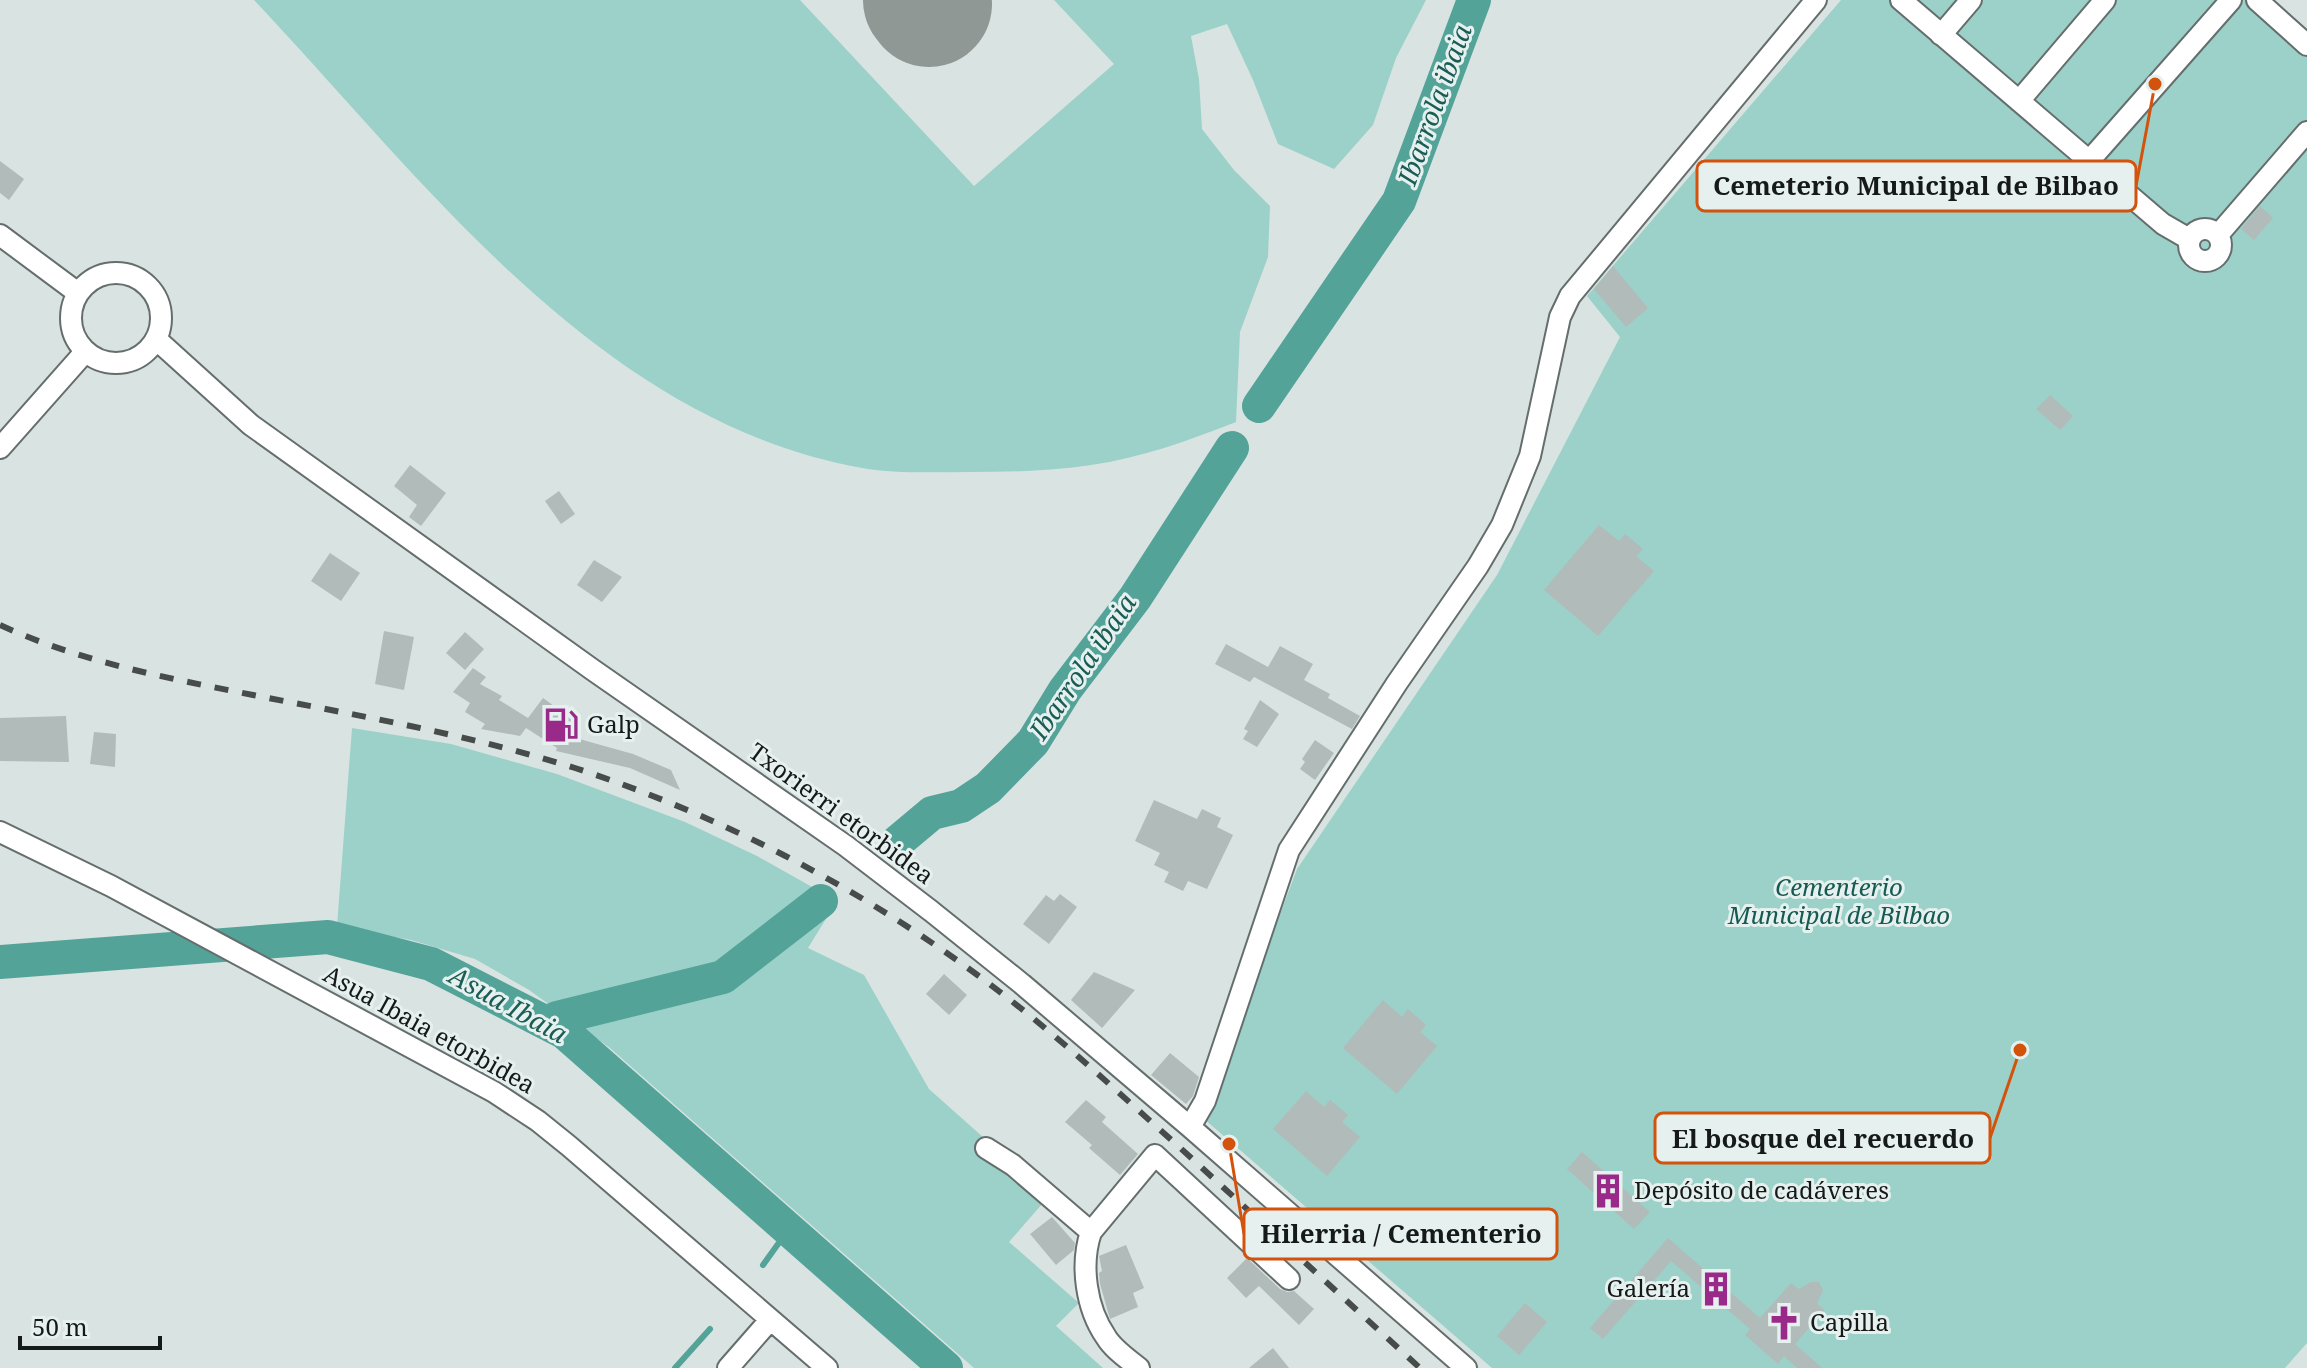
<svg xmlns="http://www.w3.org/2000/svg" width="2307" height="1368" viewBox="0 0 2307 1368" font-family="'Noto Serif',serif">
  <rect width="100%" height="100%" fill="#d9e4e2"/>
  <path fill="#9bd1c9" d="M254,0H800L974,186L1114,64L1054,0H1426L1396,58L1373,125L1334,169L1278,144L1253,80L1227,24L1191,36L1199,79L1202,129L1234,170L1270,206L1268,257L1240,332L1236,422C1190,440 1141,458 1091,465C1052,471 1011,472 971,472C935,472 896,474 862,468C598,420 427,183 254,0Z
    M1841,0H2269L2307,34V1343L2285,1368H1492L1203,1118L1297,869L1497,575L1620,337L1587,296Z
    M352,728L451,744L557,774L685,822L757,856L837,901L808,948L864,975L929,1089L1049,1196L1009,1242L1079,1303L1056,1326L1103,1368H974L610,1048L529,990L475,959L411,940L337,926Z"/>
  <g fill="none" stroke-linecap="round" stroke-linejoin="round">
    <path stroke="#54a399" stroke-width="6" d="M763,1265L788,1230
      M675,1368L710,1329"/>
    <path stroke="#54a399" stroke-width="34" d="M1259,406L1399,201L1474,0
      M895,844L932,813L961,806L988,788L1033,742L1065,690L1135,598L1232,448
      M0,962L328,937L431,964L564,1032L946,1368
      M548,1022L557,1018L723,977L821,901"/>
    <path stroke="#909896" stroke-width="126" d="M926,0L929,4"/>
  </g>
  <path fill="#b1bbb9" d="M0,161L24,179L9,200L0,193Z
    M2260,206L2273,218L2254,240L2241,229Z
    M1613,266L1648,308L1626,327L1594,289Z
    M2050,395L2073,416L2060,430L2036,409Z
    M410,465L446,493L421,526L409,517L417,505L394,486Z
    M559,491L575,514L561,524L545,501Z
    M1599,525L1619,541L1625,534L1643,549L1636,556L1654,571L1598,636L1544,590Z
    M330,553L360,573L341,601L311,581Z
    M594,560L622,577L602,602L577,585Z
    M384,631L414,637L404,690L375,684Z
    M465,632L484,649L465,670L446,653Z
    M1226,644L1268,667L1280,646L1313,664L1304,680L1330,694L1328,698L1360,716L1352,729L1254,677L1250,682L1215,664Z
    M473,668L486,677L480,684L502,696L499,700L528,718L543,698L575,721L565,735L633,754L671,770L680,790L630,768L556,751L557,748L526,728L520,736L481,729L485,724L465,712L470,703L453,692Z
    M1260,700L1279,714L1257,747L1243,739L1248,731L1244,729Z
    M66,716L69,762L0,761V718Z
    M94,732L116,734L115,767L90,764Z
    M1315,740L1334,753L1315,780L1300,769L1305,762L1302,759Z
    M1154,800L1197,819L1202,809L1221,818L1217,827L1233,835L1207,889L1188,881L1183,891L1164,882L1169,872L1154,865L1160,853L1135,841Z
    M1060,894L1077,907L1049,944L1023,924L1046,895L1054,901Z
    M1094,972L1135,990L1102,1028L1071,1000Z
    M944,974L967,995L949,1015L926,994Z
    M1383,1000L1402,1017L1408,1009L1426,1025L1420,1032L1437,1046L1397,1094L1343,1048Z
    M1170,1053L1199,1077L1193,1096L1186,1104L1151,1075Z
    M1306,1091L1324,1107L1330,1100L1348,1115L1342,1122L1360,1137L1327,1176L1273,1129Z
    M1086,1100L1106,1117L1102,1122L1138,1154L1120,1175L1089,1148L1092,1145L1065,1122Z
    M1582,1152L1650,1212L1634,1229L1567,1169Z
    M1052,1217L1075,1243L1074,1250L1056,1265L1030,1234Z
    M1668,1238L1760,1318L1791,1283L1799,1289L1811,1282H1819L1823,1290L1817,1304L1825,1310L1795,1344L1822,1368H1797L1784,1356L1778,1364L1745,1335L1750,1329L1671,1261L1603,1339L1590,1328Z
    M1126,1245L1144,1288L1133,1293L1138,1307L1110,1319L1100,1284L1099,1273L1102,1271L1099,1256Z
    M1247,1258L1280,1289L1287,1292L1294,1291L1314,1309L1299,1325L1259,1286L1246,1298L1227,1278Z
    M1525,1303L1547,1322L1519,1355L1497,1336Z
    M1273,1348L1289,1368H1249Z"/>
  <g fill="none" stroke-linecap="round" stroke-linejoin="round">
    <g stroke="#656e6d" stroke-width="24">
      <path id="minor" d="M1901,0L2163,224L2189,239
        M2257,0L2307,45
        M1941,35L1971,0
        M2019,101L2105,0
        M2089,161L2231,0
        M2189 245a16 16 0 1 1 32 0a16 16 0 1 1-32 0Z
        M0,235L78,293
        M2218,235L2307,132
        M71 318a45 45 0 1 1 90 0a45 45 0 1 1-90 0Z
        M156,339L251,425L593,670L846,846L931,911L1022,984L1190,1127L1466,1368
        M0,448L85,352
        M0,832L111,886L494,1092L538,1121L569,1146L827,1368
        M1190,1127L1205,1101L1289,850L1397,683L1478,566L1502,525L1530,456L1560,317L1570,296L1816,0
        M986,1148L1013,1165L1091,1232C1080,1265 1086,1308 1106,1337C1113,1349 1128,1359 1139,1368
        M1091,1232L1155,1155L1289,1279
        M728,1368L770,1320"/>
    </g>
    <use href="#minor" stroke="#fff" stroke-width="20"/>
    <path stroke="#474c4b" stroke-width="6" stroke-dasharray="14 14" stroke-linecap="butt" d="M0,625C81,662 167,678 253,695C361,716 470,735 575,768C731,819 880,898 1009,999C1068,1045 1122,1096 1177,1145C1258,1219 1339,1294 1420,1368"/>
  </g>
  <defs>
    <g id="fuel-bare" transform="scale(2.76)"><path d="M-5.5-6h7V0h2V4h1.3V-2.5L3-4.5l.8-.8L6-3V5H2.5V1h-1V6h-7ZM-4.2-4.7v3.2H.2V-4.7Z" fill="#9a2a89" stroke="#e6f1ef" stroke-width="2.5" paint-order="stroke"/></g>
    <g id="building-bare" transform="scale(2.76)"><path d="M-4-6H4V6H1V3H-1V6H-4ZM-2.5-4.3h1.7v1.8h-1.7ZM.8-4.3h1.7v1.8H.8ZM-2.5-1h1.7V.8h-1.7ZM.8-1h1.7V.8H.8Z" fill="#9a2a89" stroke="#e6f1ef" stroke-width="2.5" paint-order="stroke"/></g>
    <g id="church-bare" transform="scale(2.76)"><path d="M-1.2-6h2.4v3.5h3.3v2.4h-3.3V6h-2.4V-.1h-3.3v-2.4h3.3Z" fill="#9a2a89" stroke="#e6f1ef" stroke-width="2.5" paint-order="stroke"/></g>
  </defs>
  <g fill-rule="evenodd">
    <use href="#fuel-bare" x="561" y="725"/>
    <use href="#building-bare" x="1608" y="1191"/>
    <use href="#building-bare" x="1716" y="1289"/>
    <use href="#church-bare" x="1784" y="1323"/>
  </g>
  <g text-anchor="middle" stroke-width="6" stroke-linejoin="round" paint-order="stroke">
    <g font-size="24" fill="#151918" stroke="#e6f1ef" text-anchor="start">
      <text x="587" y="733">Galp</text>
      <text x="1634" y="1199">Depósito de cadáveres</text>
      <text x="1690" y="1297" text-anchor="end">Galería</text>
      <text x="1810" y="1331">Capilla</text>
    </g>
    <g font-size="24" fill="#151918" stroke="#e6f1ef">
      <text transform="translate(841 814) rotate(36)" y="8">Txorierri etorbidea</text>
      <text transform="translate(429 1030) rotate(29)" y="8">Asua Ibaia etorbidea</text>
    </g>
    <g font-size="24" font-style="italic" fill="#175a53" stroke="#e6f1ef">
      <text x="1839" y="896">Cementerio<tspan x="1839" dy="28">Municipal de Bilbao</tspan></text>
    </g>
    <g font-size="26" font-style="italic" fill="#1b5d56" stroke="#e6f1ef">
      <text transform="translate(1435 105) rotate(-70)" y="9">Ibarrola ibaia</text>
      <text transform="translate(1083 667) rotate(-56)" y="9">Ibarrola ibaia</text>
      <text transform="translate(508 1005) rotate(29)" y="9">Asua Ibaia</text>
    </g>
  </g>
  <path fill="none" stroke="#d3530d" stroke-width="3" d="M2155 84L2136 186M2020 1050L1990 1138M1229 1144L1244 1234"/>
  <g fill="#d3530d" stroke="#e6f1ef" stroke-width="3">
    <circle cx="2155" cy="84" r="8"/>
    <circle cx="2020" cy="1050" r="8"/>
    <circle cx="1229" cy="1144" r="8"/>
  </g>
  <g fill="#e6f1ef" stroke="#d3530d" stroke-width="3">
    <rect x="1697" y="161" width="439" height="50" rx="8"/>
    <rect x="1655" y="1113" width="335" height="50" rx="8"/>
    <rect x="1244" y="1209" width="313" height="50" rx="8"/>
  </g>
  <g font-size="26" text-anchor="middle" font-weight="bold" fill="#151918">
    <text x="1916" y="195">Cemeterio Municipal de Bilbao</text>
    <text x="1823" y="1148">El bosque del recuerdo</text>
    <text x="1401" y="1243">Hilerria / Cementerio</text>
  </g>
  <path d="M20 1336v12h140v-12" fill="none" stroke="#151918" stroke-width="4"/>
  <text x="32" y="1336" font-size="24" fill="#151918" stroke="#e6f1ef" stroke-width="6" paint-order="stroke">50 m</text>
</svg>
